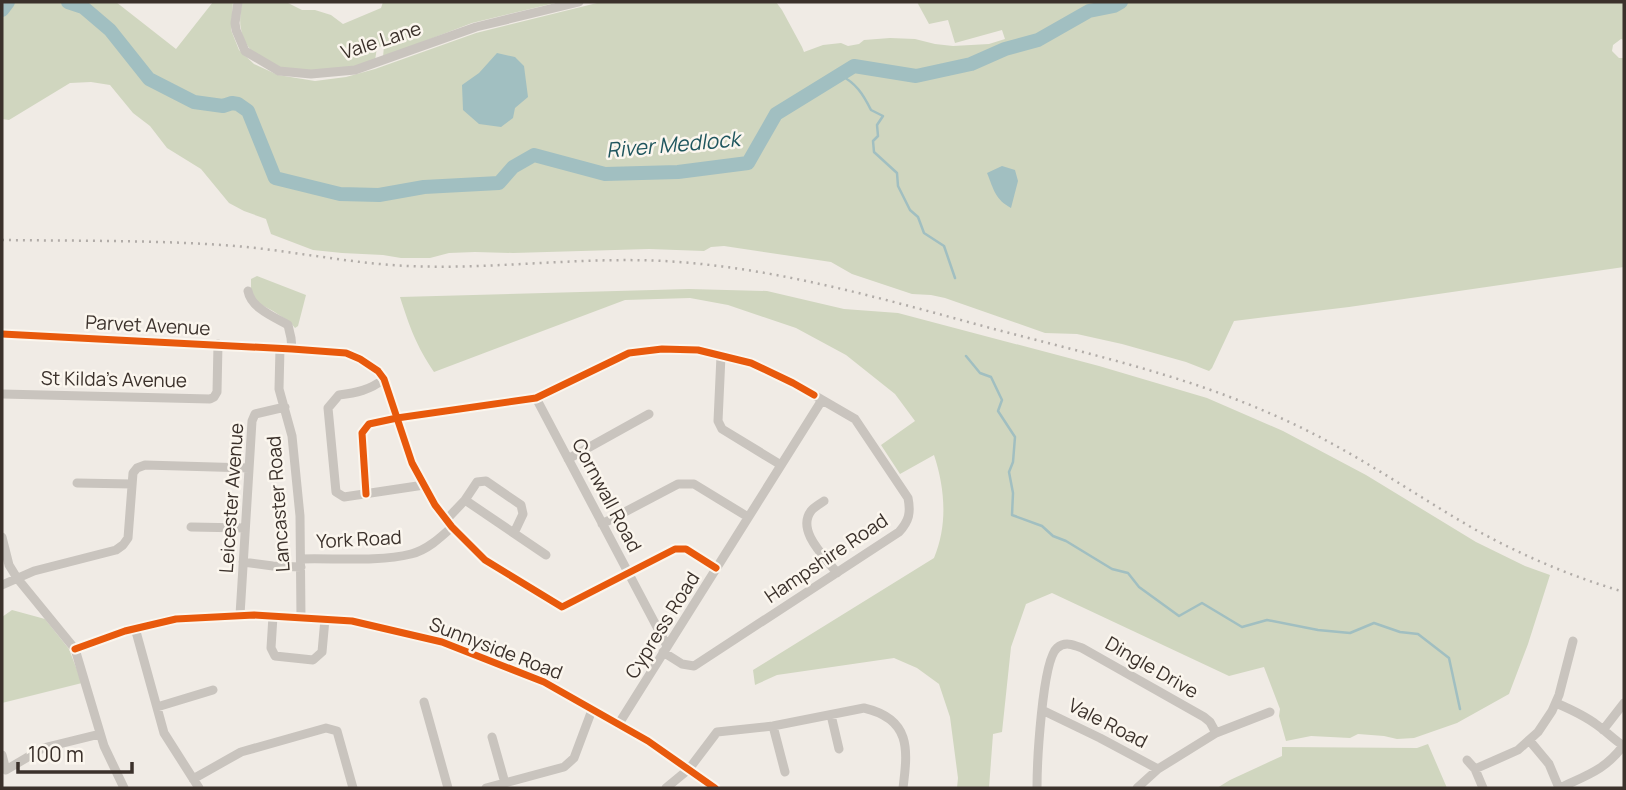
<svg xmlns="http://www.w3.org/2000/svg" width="1626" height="790" viewBox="0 0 1626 790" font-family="Manrope,sans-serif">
  <rect width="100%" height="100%" fill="#f0ebe5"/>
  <path fill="#d0d6bf" d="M2,2H116L176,49L213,2H233L231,30L239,50L254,64L278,75L315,81L346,77L375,69L476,33L601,2H776L782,10L802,47L804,52L823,45L841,43L848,46L859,44L864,40L890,38L915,39L935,44L953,46L989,44L1005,39L1002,30L955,43L948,20L929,24L917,2H1624V40L1621,39L1613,45L1612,51L1619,58H1624V267L1349,307L1234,321L1212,368L1209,371L1186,362L1122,344L1077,334L1045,333L945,298L931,295L912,294L852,274L831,262L724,246L711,247L704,251L649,249L513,253L475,252L449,253L430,258H401L383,255L342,253L313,250L271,234L266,219L244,211L229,203L201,169L167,148L150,126L133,113L110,85L91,82L70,83L9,120L2,119Z
    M242,2H286L302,10H315L331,15L343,24L381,8L383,2H559L472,23L383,57L384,46L377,47L375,61C366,63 357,67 348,69C313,76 249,74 241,29C239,21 241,10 242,2Z
    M257,276L306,295L298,326L295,328L290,322L273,311L256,302L251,289V279Z
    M689,289L767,291L844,309L898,313L1099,366L1207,398L1283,431L1366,475L1476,542L1525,566L1550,575L1528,644L1509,694L1457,723L1414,738L1397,739L1384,736L1358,734L1350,738L1311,736L1286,741L1279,716L1280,709L1264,667L1229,676L1052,593L1026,604L1011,647L1002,732L993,734L989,788H957L958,778L950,717L939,684L917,668L894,658L777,675L755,685L753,670L934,558C948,525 945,488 934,455L900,474L881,445L915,421L895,394L846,355L796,328L728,305L690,298L625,300L434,372C416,345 410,328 400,297Z
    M12,610L45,619L69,649L82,683L2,703V617Z
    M1428,744L1447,788H1217L1230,780L1282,756V747L1417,748Z"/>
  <path fill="#a1bfc1" d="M497,53L515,57L524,66L528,97L515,108L513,118L501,127L479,124L463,110L462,85L479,73Z
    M1002,166L1015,170L1018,181L1011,208C995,199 994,190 987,173Z"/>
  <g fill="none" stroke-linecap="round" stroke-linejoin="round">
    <path stroke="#a1bfc1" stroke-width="2.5" d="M840,75C856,83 863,94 871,110L883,116L877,125L878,136L873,141L874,152L897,173L898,186L910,210L918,217L924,233L944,246L955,278
      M966,356L980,373L991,377L1002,400L998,411L1015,437L1013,462L1009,472L1013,493L1012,515L1042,526L1053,536L1066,541L1112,569L1128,573L1139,587L1179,616L1202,603L1242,627L1267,620L1318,630L1350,633L1374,623L1400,632L1418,634L1449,658L1460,709"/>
    <path stroke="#a1bfc1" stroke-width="14" d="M68,2L83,7L110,30L149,79L194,102L223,106L232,103L238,104L248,111L275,178L340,194L379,195L424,187L499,183L513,167L534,155L605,174L678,172L748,163L776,114L854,66L916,76L971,64L1005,49L1038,40L1089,11L1114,6L1121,2
      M2,10L8,2"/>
    <path stroke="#c9c4be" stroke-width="9" d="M238,2L235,23L236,30L245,51L279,71L311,74L355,70L476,27L579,2
      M248,291C251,308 274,317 288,325L291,338L292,349
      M2,334L292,349L346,353L360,359L378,371L384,379L412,463L435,505L452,527L485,560L562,607L675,549H686L716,568
      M280,348L279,389L292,436L300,516L301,618
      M721,356L718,421L722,429L781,465
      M384,379C370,390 356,393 339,395L328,408L336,492L344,497L424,485
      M2,394L210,399L214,397L217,392L218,344
      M536,398L667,646
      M568,459L649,414
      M77,483L132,484
      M366,494L362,433L369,424L397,418L536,398L629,353L662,349L698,350L751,363L793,383L855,419L908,498C911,513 909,521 899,532L694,666L682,664L663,652
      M465,500L546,555
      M824,501C820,504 814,507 811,511C796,531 825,557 837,573
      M447,519L465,500L477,482L486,481L521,505L523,514L514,533
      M602,524L678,484H694L748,517
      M191,527L245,528
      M2,537L9,565L17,578L75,649L104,746L124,788
      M301,559C335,558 379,562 411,554C427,550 440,538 452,527
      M243,562L273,566L301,567
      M2,585L34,571L116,550L123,545L128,538L133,473L137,468L145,465L249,468
      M240,615L252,421L255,414L285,407
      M273,616L271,648L275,656L313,660L322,652L325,619
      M135,628L164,733L199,788
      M75,649L125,631L176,619L254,615L352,621L442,642L544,682L648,741L715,788
      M424,702L448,788
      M1556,703C1570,709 1584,715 1597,725C1606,731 1614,740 1624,746
      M157,707L213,690
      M1042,710L1100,738L1158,769
      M831,715L839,749
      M618,725L822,400
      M773,726L785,772
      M1603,730L1624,703
      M492,737L505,783
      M1529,740L1549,764L1559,788
      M2,755L6,770L43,748L100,734
      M1467,760L1475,769L1483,788
      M1475,769L1518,750L1538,732L1552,711L1559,695L1573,641
      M193,779L241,752L326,728L337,731L353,788
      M486,788L564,767L574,758L592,710
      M666,788L689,769L717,732L773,726L864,708C911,719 908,749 903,788
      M1037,788C1037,765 1042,661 1057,648C1065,641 1074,645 1082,648L1204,717L1210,722L1216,733
      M1137,788L1158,769L1216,733L1270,712
      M1560,788C1587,775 1605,770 1623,746"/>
    <path stroke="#b1aca8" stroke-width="2.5" stroke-dasharray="2 5" stroke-linecap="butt" d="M2,240C75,241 149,240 222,245C284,249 345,263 408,266C498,270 588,255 679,262C786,270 890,301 994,329C1070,349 1148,367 1222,394C1262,409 1301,426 1338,447C1385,473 1429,503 1476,530C1523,556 1573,577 1624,592"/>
    <g stroke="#fbf6ee" stroke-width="11">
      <path id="cycleway" d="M2,334L292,349L346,353L360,359L378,371L384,379L412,463L435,505L452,527L485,560L562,607L675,549H686L716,568
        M366,494L362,433L369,424L397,418L536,398L629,353L662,349L698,350L751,363L793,383L814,395
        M75,649L125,631L176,619L254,615L352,621L442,642L544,682L648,741L715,788"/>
    </g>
    <use href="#cycleway" stroke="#e8590c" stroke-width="7"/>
  </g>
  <g text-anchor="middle" stroke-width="5" stroke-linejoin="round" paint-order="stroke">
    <g font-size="19" fill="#3b312b" stroke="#fbf6ee">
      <text transform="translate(381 40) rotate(-18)" y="7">Vale Lane</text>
      <text transform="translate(148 325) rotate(3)" y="7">Parvet Avenue</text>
      <text transform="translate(114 379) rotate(1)" y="7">St Kilda's Avenue</text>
      <text transform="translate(607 495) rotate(62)" y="7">Cornwall Road</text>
      <text transform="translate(231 498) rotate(-86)" y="7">Leicester Avenue</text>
      <text transform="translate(278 504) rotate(-94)" y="7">Lancaster Road</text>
      <text transform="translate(359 539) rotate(-3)" y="7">York Road</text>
      <text transform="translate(826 558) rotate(-34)" y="7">Hampshire Road</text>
      <text transform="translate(662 625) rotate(-58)" y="7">Cypress Road</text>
      <text transform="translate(496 648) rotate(21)" y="7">Sunnyside Road</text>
      <text transform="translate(1152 667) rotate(30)" y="7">Dingle Drive</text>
      <text transform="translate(1108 723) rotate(27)" y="7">Vale Road</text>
    </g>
    <g font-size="21" font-style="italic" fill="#1f565e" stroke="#fbf6ee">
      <text transform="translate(673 145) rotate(-5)" y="7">River Medlock</text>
    </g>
  </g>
  <rect width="1626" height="790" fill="none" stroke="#3b312b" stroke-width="7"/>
  <path d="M18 762v10h114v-10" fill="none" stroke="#3b312b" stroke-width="3.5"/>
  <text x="28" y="762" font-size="21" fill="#3b312b" stroke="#fbf6ee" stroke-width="5" paint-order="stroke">100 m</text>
</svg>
